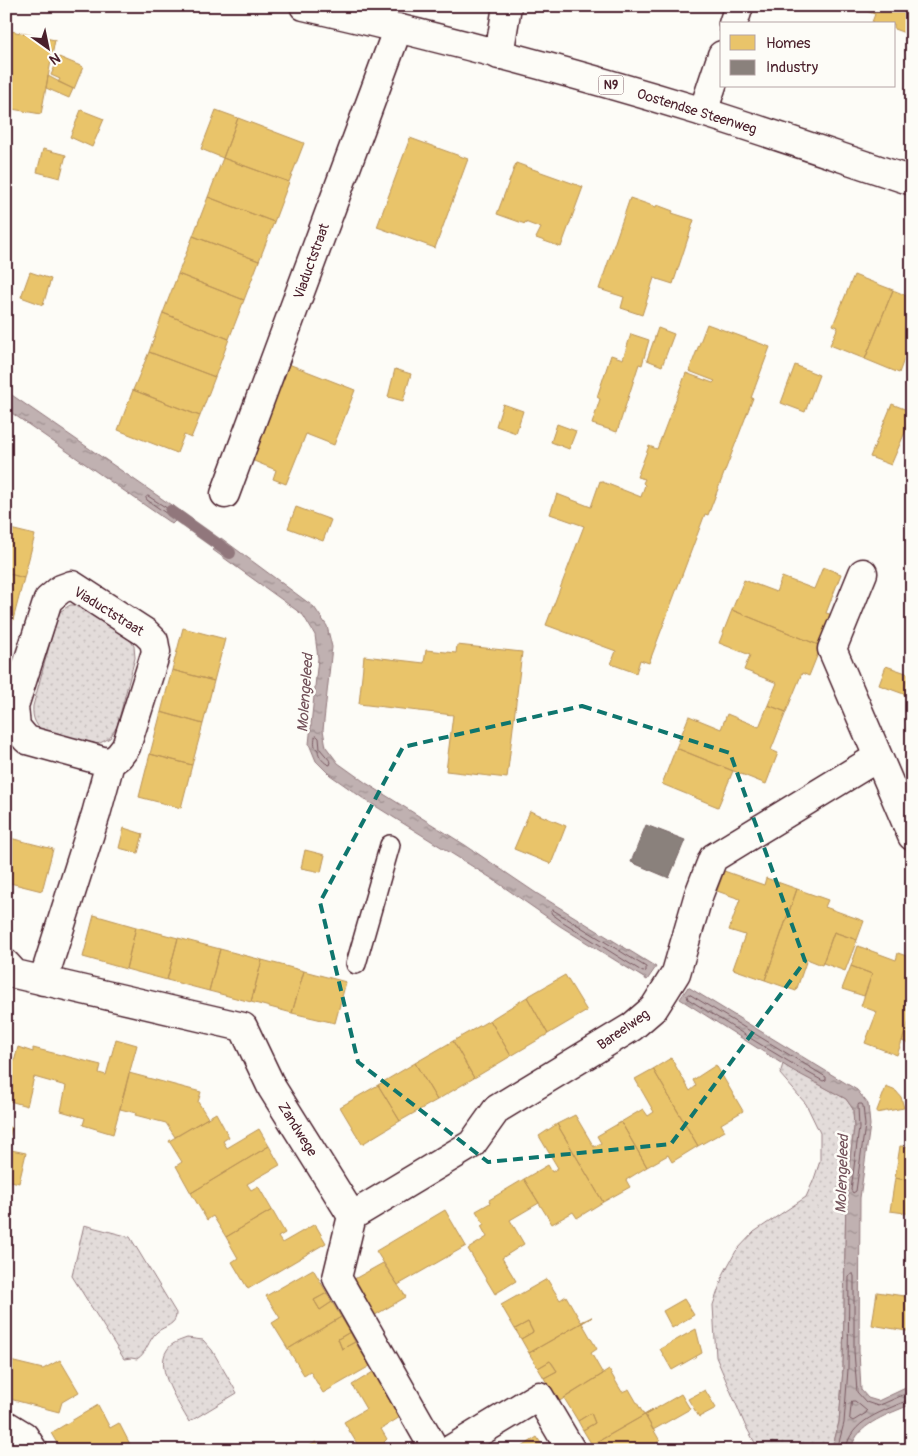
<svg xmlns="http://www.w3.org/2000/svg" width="918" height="1456" viewBox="0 0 918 1456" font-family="Pangolin,sans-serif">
  <defs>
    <pattern id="grass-dots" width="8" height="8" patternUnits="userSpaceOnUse" patternTransform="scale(1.25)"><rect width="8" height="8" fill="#e3dcda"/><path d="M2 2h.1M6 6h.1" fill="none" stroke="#c4bcbb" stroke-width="1.8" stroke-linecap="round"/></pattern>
    <pattern id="water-ripples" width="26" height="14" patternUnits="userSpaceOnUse" patternTransform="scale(1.25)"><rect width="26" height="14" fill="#c0b1b1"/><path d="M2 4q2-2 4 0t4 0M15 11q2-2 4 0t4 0" fill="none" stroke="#9e8f90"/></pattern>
  </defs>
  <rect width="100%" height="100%" fill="#fdfcf7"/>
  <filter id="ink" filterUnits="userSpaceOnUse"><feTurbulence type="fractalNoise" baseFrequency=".02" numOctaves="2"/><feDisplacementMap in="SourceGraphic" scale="10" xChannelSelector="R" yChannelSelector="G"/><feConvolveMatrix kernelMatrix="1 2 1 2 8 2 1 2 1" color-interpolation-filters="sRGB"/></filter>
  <g filter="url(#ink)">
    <path fill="url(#grass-dots)" stroke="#967e82" d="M70,605H76L83,608L131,641L134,646L135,658L117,726L110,738L98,744L48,733C36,728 32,719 33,706L58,613Z
      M783,1064L846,1099L853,1109L854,1128L846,1190L843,1369L839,1422L832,1450H759L745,1425L716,1357L713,1305L724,1273L736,1251L754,1232L806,1197L814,1179L820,1161V1133L806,1104L780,1074Z
      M84,1225L130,1237L176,1313C177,1325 164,1326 157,1332C148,1340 147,1353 137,1359L131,1358L124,1359L72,1276Z
      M187,1338L203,1340L212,1350L237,1393L189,1422C180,1405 154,1369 167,1350C171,1343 179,1341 187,1338Z"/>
    <path fill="url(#water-ripples)" stroke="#91777b" d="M6,391L187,516L183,524L176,520L172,524L6,409Z
      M221,538L314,607L327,626L332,647L323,730L326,747L338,763L366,783L465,845L536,893L656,967L647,980L560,926L491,878L364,799L330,775L316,761L309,744L318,658L315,635L303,615L213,550Z
      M688,987L857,1090L868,1104L870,1125L860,1198L859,1351L861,1390L868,1398L878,1401L912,1385V1404C894,1412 865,1421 855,1439C853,1442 852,1446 851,1450H832L839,1422L843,1369L846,1190L854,1128L853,1109L846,1099L792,1070L680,999Z"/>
    <path fill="#e9c46a" stroke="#b99257" d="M858,6H912V23L908,34L894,29V24H877L872,22L875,14L857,8Z
      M6,30L55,40L41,114L6,108Z
      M59,57L83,67L74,89L58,82L60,79L51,75Z
      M48,76L73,89L69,98L46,88Z
      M81,110L104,119L92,147L70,137Z
      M216,110L238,118L223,158L201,149Z
      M238,118L304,143L289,182L223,158Z
      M410,138L468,159L435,248L377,227Z
      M43,149L66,155L60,178L37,172Z
      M223,158L289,182L274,222L208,197Z
      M516,163L583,187L561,247L536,238L541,228L525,222V224L497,214Z
      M208,197L274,222L259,261L193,236Z
      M630,198L656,207L657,205L673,211L672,213L694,220L673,284L654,278L642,315L621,308L624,297L599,289Z
      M193,236L259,261L244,300L178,274Z
      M30,272L51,279L43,305L21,297Z
      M178,274L244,300L229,339L163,313Z
      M854,275L893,290L865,359L830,345L838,327L833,325Z
      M893,290L912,298V356L906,354L899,373L865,359Z
      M163,313L229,339L215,377L149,352Z
      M707,324L770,347L751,398H753L708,515L705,514L649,663L640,660L636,673L611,664L616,651L546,625L584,526L550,514L557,494L591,507L600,481L641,497L645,485L643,483L645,479L637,477L649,446L657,449L686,373L713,383L715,381L689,371Z
      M658,328L674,334L662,366L647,360Z
      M631,334L649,340L642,365L639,364L617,432L592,424L600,399L597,397L611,355L623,359Z
      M149,352L215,377L200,416L133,390Z
      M286,363L355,390L334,445L306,434L286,484L273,479L276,470L249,459Z
      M795,365L819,375L805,412L781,403Z
      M395,369L411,374L403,401L388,397Z
      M133,390L200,416L191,438L184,435L177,453L118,430Z
      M503,404L523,411L516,433L496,426Z
      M892,404L912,412V416L891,465L870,457Z
      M557,424L576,431L569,449L551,442Z
      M296,507L331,520L323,541L288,528Z
      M6,528L35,535L24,578L6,573Z
      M823,567L841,574L826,613L833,615L821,646L732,610L744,580L776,592L782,577L814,589Z
      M6,573L24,578L13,620L6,618Z
      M732,610L821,646L809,676L802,673L786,712L768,705L777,683L744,670L750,655L719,643Z
      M6,618L13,620L6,645Z
      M183,628L225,639L214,681L172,670Z
      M457,645L522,652L507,778L446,771L453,715L359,704L364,656L424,663L426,650L456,653Z
      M886,666L909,674L912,666V697L879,685Z
      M172,670L214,681L203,724L161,712Z
      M768,705L786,712L771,750L778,753L766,784L676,748L689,716L721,729L727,714L759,727Z
      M161,712L203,724L192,765L150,754Z
      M676,748L733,771L718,807L662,784Z
      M150,754L192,765L181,808L139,797Z
      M530,811L566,826L551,864L514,849Z
      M124,828L143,834L138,853L119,848Z
      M10,838L53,849L42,891L6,882V852Z
      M305,850L325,855L321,872L301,868Z
      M724,871L764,885L766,878L797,889L765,980L733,969L745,935L729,930L740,899L717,891Z
      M797,889L828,900L825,907L864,921L857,940L834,932L822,965L807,959L796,991L765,980Z
      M94,915L136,927L126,969L83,957Z
      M136,927L178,938L167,980L126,969Z
      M834,932L857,940L845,971L823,963Z
      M178,938L220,949L209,991L167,980Z
      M858,946L896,960L898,953L912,958V1013L897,1055L865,1043L877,1012L861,1006L872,974L851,966Z
      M220,949L262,960L251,1002L209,991Z
      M262,960L304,971L292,1013L251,1002Z
      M851,966L872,974L864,996L842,989Z
      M304,971L346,982L335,1023L292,1013Z
      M565,975L587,1011L548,1034L527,997Z
      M527,997L548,1034L511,1056L490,1020Z
      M912,1013V1045L902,1041Z
      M490,1020L511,1056L474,1078L453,1041Z
      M116,1039L137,1045L113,1134L83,1125L85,1118L61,1111L66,1086L34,1077L27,1106L6,1100L7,1074L10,1061L14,1062L18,1047L33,1052V1048L101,1065L99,1073L106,1075Z
      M453,1041L474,1078L437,1100L415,1063Z
      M671,1058L690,1091L696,1086L693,1080L716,1065L743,1111L721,1124L725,1131L698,1146L653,1069Z
      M415,1063L437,1100L400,1121L378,1085Z
      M653,1069L698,1146L672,1162L668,1155L647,1167L621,1122L643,1109L648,1116L654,1112L635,1079Z
      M129,1073L201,1092L198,1102L208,1118L175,1137L166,1123L135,1115L136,1113L120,1109Z
      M378,1085L400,1121L362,1144L340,1107Z
      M886,1087L896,1091L901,1097L904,1108L876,1113Z
      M216,1113L229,1137L223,1141L227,1148L259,1129L269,1146L191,1193L176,1166L182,1162L169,1141Z
      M575,1115L594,1147L601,1143L597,1136L621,1122L647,1167L626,1180L630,1187L603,1202L557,1124Z
      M557,1124L603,1202L577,1218L573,1212L552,1224L524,1179L548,1165L552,1172L558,1168L539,1136Z
      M6,1126L12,1128L6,1149Z
      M269,1146L280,1165L247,1184L251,1190L258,1186L272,1210L226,1237L213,1216L207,1220L191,1193Z
      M900,1146L912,1147V1181L895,1178Z
      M6,1149L26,1153L19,1183L11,1181L6,1198Z
      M895,1178L912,1181V1214L890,1211Z
      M524,1179L539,1203L510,1220L524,1244L502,1258L516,1281L495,1294L468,1249L487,1237L481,1226L484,1224L476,1211L490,1203L489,1200Z
      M272,1210L285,1233L278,1237L282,1243L315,1224L326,1243L248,1289L232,1262L238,1258L226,1237Z
      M445,1210L466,1246L398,1285L376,1251Z
      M383,1263L406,1297L370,1318L349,1282Z
      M313,1269L327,1293L314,1300L320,1310L332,1302L341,1317L288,1349L272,1323L280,1318L266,1296Z
      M547,1279L560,1300L566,1296L581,1322L592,1317L529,1353L521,1339L533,1332L528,1322L515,1329L501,1305Z
      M877,1292L911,1297L912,1292V1332L872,1325Z
      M327,1293L332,1302L320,1310L314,1300Z
      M684,1299L694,1315L672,1328L663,1311Z
      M341,1317L350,1332L338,1339L342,1349L355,1342L370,1366L323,1393L310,1371L304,1375L288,1349Z
      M592,1317L582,1323L597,1349L591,1353L603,1374L558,1402L544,1378L557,1371L552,1363L550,1361L538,1368L529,1353Z
      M528,1322L533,1332L521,1339L515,1329Z
      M696,1329L702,1353L672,1370L660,1349Z
      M350,1332L355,1342L342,1349L338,1339Z
      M6,1360L43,1369L60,1360L79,1392L62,1402L59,1412L6,1398Z
      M550,1361L557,1371L544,1378L538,1368Z
      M609,1370L622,1392L629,1389L644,1415L655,1409L592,1445L583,1430L595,1423L591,1413L578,1421L564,1398Z
      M373,1372L400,1417L381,1429L387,1439L384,1442L389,1450H354L359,1447L344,1422L366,1409L352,1385Z
      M705,1390L716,1408L699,1417L688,1399Z
      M681,1394L690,1409L653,1430L645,1415Z
      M98,1405L110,1428L119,1423L133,1450H61L51,1433Z
      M655,1409L645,1415L660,1441L653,1445L656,1450H594L592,1445Z
      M591,1413L595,1423L583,1430L578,1421Z
      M537,1437L545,1450H524L522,1447Z
      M316,1442L321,1450H303Z"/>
    <path fill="#8a817c" stroke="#776464" d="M646,825L685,840L669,878L631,862Z"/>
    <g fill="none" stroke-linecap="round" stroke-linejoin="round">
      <path stroke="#795961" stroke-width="1" d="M148,496L173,512V516H170L147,500L146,498Z
        M317,736L319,738L320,749L331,762L330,765C324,764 318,756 318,750C314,748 314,742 315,737Z
        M553,910L646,967V971L643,972L563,922L552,914L551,912Z
        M689,994L826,1077V1080L823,1081C777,1056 733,1027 688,999L687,996Z
        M859,1104H862L863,1106L865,1125L856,1191L853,1193L851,1190L859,1128L858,1106Z
        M852,1401H855L867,1411L866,1413L853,1421L850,1419Z
        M837,1450L844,1423L848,1369L849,1277L851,1274H853L854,1276V1351L857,1392L866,1402L878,1406L912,1391
        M846,1450C849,1420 885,1411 908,1400H912"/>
      <path stroke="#91777b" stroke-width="12" d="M171,511L230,553"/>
      <g stroke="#4a1f2b" stroke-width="22">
        <path id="lane" d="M356,964L390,845"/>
      </g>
      <g stroke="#4a1f2b" stroke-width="31">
        <path id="street" d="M733,24L739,6
          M499,55L507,6
          M703,112L722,55
          M225,494L398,28
          M863,573L832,649L912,836
          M6,964L15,974L243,1027L272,1088L352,1216L337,1278L435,1450
          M43,981L96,814L110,763L119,756L126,747L156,652L154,641L146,633L72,585L61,589L48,600L14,706L16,727L27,740L110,763
          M352,1216L472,1144L497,1109L632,1027L654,1008L676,973L699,894L713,858L878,757
          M6,1425L24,1436L33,1450
          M450,1450L539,1396L571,1450"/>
      </g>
      <g stroke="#4a1f2b" stroke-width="31">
        <path id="primary" d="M304,6C439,37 572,72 703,112C773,134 842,158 912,181"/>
      </g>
      <use href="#lane" stroke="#fdfcf7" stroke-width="19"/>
      <use href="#street" stroke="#fdfcf7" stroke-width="28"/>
      <use href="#primary" stroke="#fdfcf7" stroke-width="28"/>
    </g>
  </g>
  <path fill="none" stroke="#0f766e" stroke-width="4" stroke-dasharray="10 6" stroke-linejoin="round" d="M582,706L730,753L805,961L671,1144L488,1162L358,1062L320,902L403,747Z"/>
  <g text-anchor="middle" stroke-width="5" stroke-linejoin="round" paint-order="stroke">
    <rect fill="#fdfcf7" stroke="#806168" stroke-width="1" x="598.5" y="75.5" width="25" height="19" rx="4"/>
    <g font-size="12" font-weight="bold" fill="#4a1f2b">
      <text x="611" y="89">N9</text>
    </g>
    <g font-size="14" fill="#4a1f2b" stroke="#fdfcf7">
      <text transform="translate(697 111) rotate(17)" y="5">Oostendse Steenweg</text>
      <text transform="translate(311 261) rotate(-70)" y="5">Viaductstraat</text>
      <text transform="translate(109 611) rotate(32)" y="5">Viaductstraat</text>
      <text transform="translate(623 1029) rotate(-35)" y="5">Bareelweg</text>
      <text transform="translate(298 1129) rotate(58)" y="5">Zandwege</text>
    </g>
    <g font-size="15" font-style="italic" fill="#73525a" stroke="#fdfcf7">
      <text transform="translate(305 693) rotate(-86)" y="5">Molengeleed</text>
      <text transform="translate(842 1174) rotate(-88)" y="5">Molengeleed</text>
    </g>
  </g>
  <rect width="918" height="1456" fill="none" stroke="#fdfcf7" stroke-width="25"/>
  <rect x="12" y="12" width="893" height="1431" fill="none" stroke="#4a1f2b" stroke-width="2" filter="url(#ink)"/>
  <rect x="720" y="22" width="175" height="65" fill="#fdfcf7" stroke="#b5a4a5"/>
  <rect x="730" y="35" width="25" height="15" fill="#e9c46a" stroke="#b5a4a5"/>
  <text x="766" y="48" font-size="15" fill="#4a1f2b">Homes</text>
  <rect x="730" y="60" width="25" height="15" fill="#8a817c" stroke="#b5a4a5"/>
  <text x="766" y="72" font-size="15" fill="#4a1f2b">Industry</text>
  <g transform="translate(48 48) rotate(147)" stroke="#fdfcf7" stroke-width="4" paint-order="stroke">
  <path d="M0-4L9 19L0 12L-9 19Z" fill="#4a1f2b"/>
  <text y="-8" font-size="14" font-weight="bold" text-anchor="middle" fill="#4a1f2b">N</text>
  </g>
</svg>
